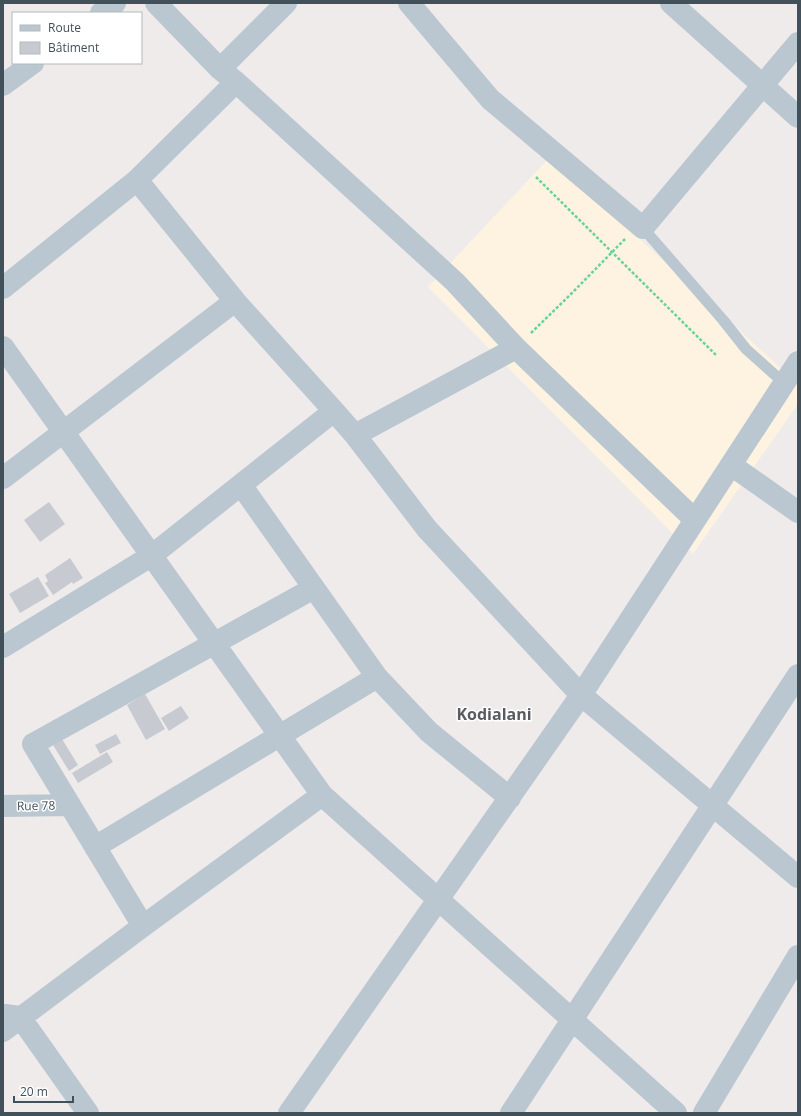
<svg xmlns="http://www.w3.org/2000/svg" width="801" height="1116" viewBox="0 0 801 1116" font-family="'Open Sans',sans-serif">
  <rect width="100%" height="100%" fill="#efebeb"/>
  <path fill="#fdf3e0" d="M550,157L798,384V404L693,554L428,287Z"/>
  <path fill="#c7cbd1" d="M49,502L65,524L40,542L24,520Z
    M70,558L83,578L73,584L72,582L53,595L45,583L48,581L45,575Z
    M38,577L49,596L20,613L9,594Z
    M145,694L165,729L146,740L127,705Z
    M181,706L189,718L169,731L161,718Z
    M116,734L121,743L100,754L95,745Z
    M62,739L78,765L69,771L53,745Z
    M107,752L113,762L78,783L72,773Z"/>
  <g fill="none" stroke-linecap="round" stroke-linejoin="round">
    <path stroke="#68d398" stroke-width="2.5" stroke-dasharray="3 2" stroke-linecap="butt" d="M536,177L717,356
      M531,333L571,294L625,239"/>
    <path stroke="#bac7d0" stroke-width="11" d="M643,228L723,320L746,349L784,383"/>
    <path stroke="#bac7d0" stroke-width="22" d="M156,3L220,69L286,3
      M409,3L490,99L643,228L798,43
      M671,3L798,117
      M101,13L115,3
      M220,69L236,82L455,282L516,348L695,520
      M3,85L33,63
      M137,180L235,301L334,411L355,435L427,529L581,695L798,877
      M3,288L137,180L236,82
      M3,347L322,795L676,1113
      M355,435L516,348
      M731,465L798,512
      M3,478L235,301
      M241,485L377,677L429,732L510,798
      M3,647L151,556L334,411
      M3,806L70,805
      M95,847L377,677
      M143,926L33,744L314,588
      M5,1015L20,1017L88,1113
      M3,1031L143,926L322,795
      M289,1113L581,695L798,362
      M511,1113L798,675
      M704,1113L798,956"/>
  </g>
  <g text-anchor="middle" stroke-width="3" stroke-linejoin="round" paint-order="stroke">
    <g font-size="12" fill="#42505a" stroke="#fff">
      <text transform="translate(36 806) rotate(-1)" y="4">Rue 78</text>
    </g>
    <g font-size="16" font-weight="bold" fill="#585c61" stroke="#fff">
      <text x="494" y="720">Kodialani</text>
    </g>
  </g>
  <rect width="801" height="1116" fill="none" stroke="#42505a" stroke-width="8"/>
  <rect x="12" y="12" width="130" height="52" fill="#ffffff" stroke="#b3b9bd"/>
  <rect x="20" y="25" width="20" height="6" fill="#bac7d0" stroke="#b3b9bd"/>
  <text x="48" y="32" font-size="12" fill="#42505a">Route</text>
  <rect x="20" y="42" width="20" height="12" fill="#c7cbd1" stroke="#b3b9bd"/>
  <text x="48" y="52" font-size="12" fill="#42505a">Bâtiment</text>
  <path d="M14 1096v6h59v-6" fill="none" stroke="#42505a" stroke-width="2"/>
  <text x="20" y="1096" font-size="12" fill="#42505a" stroke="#ffffff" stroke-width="3" paint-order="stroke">20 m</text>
</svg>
